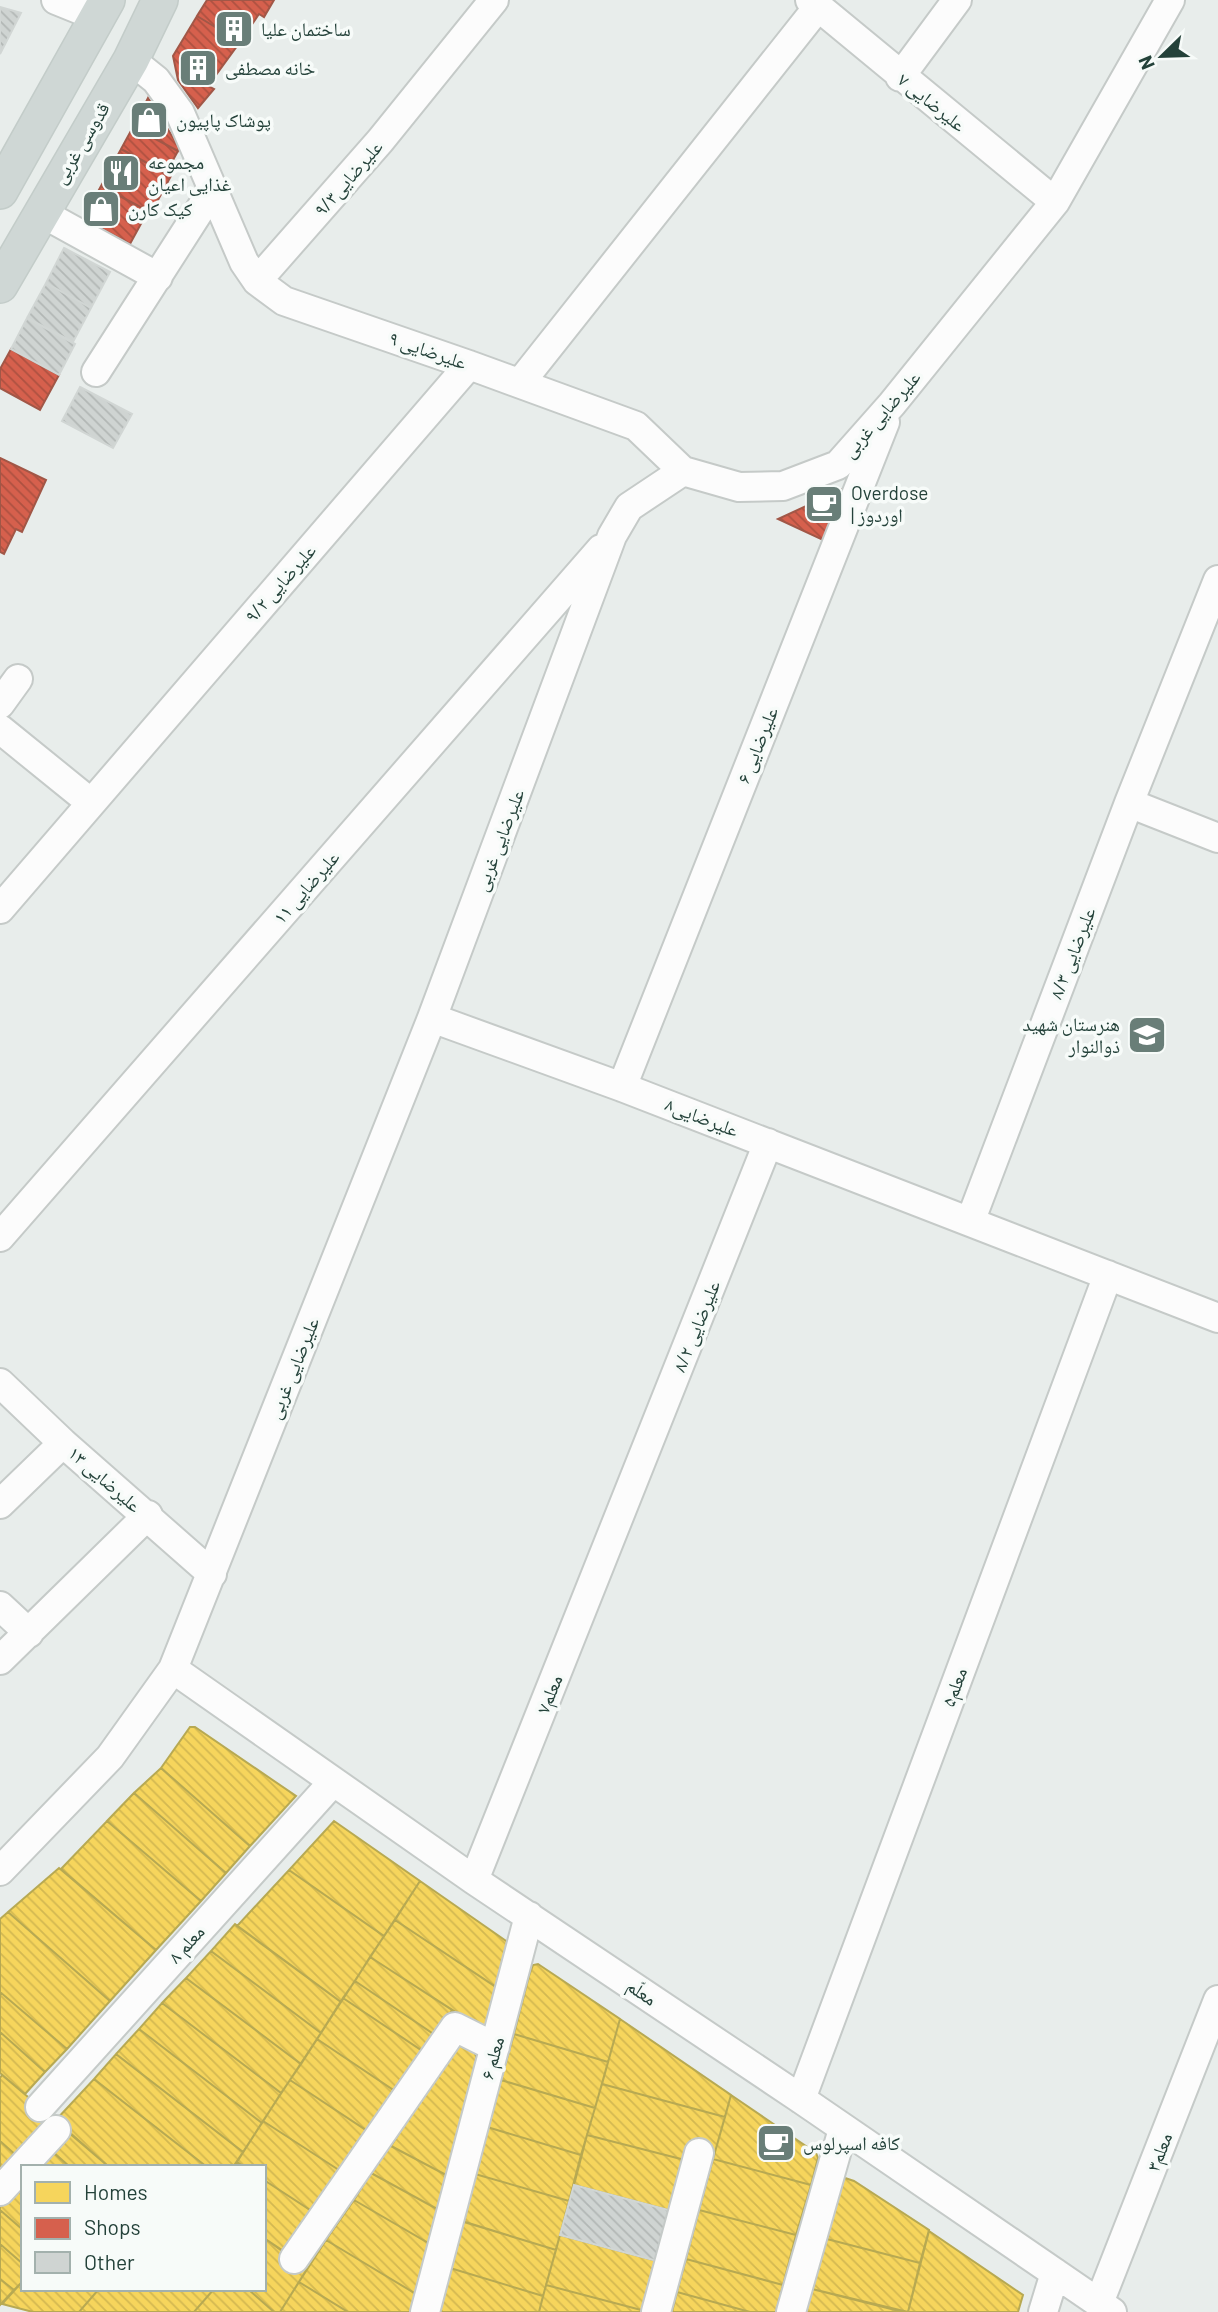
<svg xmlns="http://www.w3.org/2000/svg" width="1218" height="2312" viewBox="0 0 1218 2312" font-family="Barlow,'Noto Naskh Arabic',sans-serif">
  <defs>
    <pattern id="homes-back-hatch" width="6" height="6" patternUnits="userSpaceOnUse" patternTransform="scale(1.75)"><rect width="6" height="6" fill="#f6d55c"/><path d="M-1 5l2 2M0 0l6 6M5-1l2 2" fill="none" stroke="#d3b851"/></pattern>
    <pattern id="shops-back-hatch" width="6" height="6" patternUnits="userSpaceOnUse" patternTransform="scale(1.75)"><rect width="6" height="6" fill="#d6604d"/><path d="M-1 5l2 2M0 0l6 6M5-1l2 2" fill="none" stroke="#ad5141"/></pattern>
    <pattern id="building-back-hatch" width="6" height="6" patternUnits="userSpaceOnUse" patternTransform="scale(1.75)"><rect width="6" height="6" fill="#cfd4d2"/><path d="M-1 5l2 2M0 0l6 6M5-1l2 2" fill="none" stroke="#b2b7b5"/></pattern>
  </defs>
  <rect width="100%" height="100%" fill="#e8edeb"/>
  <path fill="url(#homes-back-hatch)" stroke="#b7a952" stroke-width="2" d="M190,1727H195L296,1796L250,1846L161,1768Z
    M161,1768L250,1846L226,1873L134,1793Z
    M134,1793L226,1873L201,1901L107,1821Z
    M107,1821L201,1901L156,1950L61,1869Z
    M334,1821L420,1881L384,1936L289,1870Z
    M59,1868L156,1950L110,2001L8,1912Z
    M289,1870L384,1936L341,2002L237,1926Z
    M420,1881L509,1943L499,1989L395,1920Z
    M8,1912L110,2001L67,2049L0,1992V1919Z
    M395,1920L499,1989L487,2032L370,1957Z
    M235,1924L341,2002L321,2033L211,1951Z
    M211,1951L321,2033L301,2064L186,1978Z
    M370,1957L452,2010L435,2035L355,1981Z
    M538,1964L620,2019L608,2062L514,2034L529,1976L533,1965Z
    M186,1978L301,2064L281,2093L162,2003Z
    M355,1981L435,2035L424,2052L343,1998Z
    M0,1992L67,2049L45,2072L0,2032Z
    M343,1998L424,2052L398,2093L317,2039Z
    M162,2003L281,2093L262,2123L139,2029Z
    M620,2019L731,2095L725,2117L602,2084Z
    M139,2029L262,2123L243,2152L116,2054Z
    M0,2032L45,2072L25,2094L0,2073Z
    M514,2034L608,2062L595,2108L501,2080Z
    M317,2039L398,2093L372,2134L290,2080Z
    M463,2045L474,2051L478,2062L448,2176L391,2146L456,2046Z
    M116,2054L243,2152L233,2167H207L94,2079Z
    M2,2075L60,2124L18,2157L0,2141V2078Z
    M94,2079L167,2136L207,2167H109L55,2121Z
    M290,2080L369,2132L342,2172L263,2121Z
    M501,2080L595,2108L581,2155L487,2127Z
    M602,2084L725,2117L713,2159L688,2151L685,2160L587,2135Z
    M731,2095L816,2153L818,2158L811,2185L713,2159Z
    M263,2121L345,2174L318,2215L264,2180V2167H245L237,2162Z
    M60,2124L109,2167H70L43,2143Z
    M487,2127L581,2155L569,2201L475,2174Z
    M587,2135L685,2160L672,2211L574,2185Z
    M0,2141L18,2157L0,2175Z
    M389,2145L448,2176L439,2210L371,2173Z
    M48,2148L70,2167H32Z
    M713,2159L811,2185L796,2235L699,2210Z
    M371,2173L439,2210L430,2244L354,2200Z
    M475,2174L569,2201L556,2250L464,2222Z
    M842,2177L854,2181L929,2230L920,2263L823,2238Z
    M264,2180L318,2215L291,2256L264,2238Z
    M14,2187L23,2194V2230L0,2210V2204Z
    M354,2200L430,2244L416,2294L326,2240Z
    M0,2210L23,2230V2264L0,2244Z
    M699,2210L796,2235L783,2285L686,2259Z
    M462,2221L556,2250L543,2296L450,2268Z
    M929,2231L1023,2295L1018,2312H908Z
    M560,2235L657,2261L645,2311L546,2285Z
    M264,2238L307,2269L280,2312H274L248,2289H264Z
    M823,2238L920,2263L908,2312L808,2288Z
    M326,2240L416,2294L411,2312H348L299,2282Z
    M0,2244L23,2264V2281L14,2290L0,2279Z
    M686,2259L783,2285L776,2312H750L677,2292Z
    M450,2268L543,2296L539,2312H438Z
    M0,2279L14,2290L0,2305Z
    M23,2281V2289H99L79,2312H33L2,2304Z
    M299,2282L348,2312H280Z
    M546,2285L645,2311V2312H539Z
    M808,2288L903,2312H802Z
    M99,2289H214L194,2312H79Z
    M214,2289H248L274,2312H194Z
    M677,2292L750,2312H672Z"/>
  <path fill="url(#shops-back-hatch)" stroke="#a15747" stroke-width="2" d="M207,0H274L264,17L259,14L240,42L197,16Z
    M197,16L240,42L208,86L214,89L198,108L178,80L173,56Z
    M148,98L179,147L178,151L133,127Z
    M133,127L178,151L166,173L121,149Z
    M121,149L171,176L151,213L101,186Z
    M101,186L148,211L130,244L91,223L88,210Z
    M11,349L59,375L40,410L0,388V369Z
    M0,458L46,480L22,532L16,529L4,554L0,552Z
    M843,489L823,540L778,519Z"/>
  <path fill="url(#building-back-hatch)" stroke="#d1d6d4" stroke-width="2" d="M0,7L21,13L0,54Z
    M64,248L110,272L91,308L46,283Z
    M46,283L91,308L73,342L27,318Z
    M27,318L75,344L59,375L11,349Z
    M80,387L132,414L113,448L62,421Z
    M574,2185L672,2211L657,2261L560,2235Z"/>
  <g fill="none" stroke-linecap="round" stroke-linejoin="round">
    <g stroke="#c5cac8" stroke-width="32">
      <path id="minor" d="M56,0L98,17
        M810,0L1055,202
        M131,60L156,80L180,113L244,262L257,281L284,301L469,365L636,426L683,471
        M900,77L957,0
        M40,212L158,277
        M257,281L380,141L494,0
        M96,372L212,191
        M520,383L818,7
        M0,704L18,679
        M0,729L90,802
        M1129,803L1218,838
        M0,909L469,365
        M432,1018L622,1087L1218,1318
        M622,1087L885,422
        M970,1222L1129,803L1218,580
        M0,1237L601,549
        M0,1383L63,1443L212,1574
        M0,1504L63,1443
        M0,1606L29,1633
        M0,1660L148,1515
        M173,1669L474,1880L801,2099L1112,2312
        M0,1871L110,1757L173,1669L432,1018L612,536L629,507L683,471L739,487L783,486L838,465L892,404L1055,202L1170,0
        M474,1880L768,1143
        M801,2099L1108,1275
        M40,2107L333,1782
        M0,2191L56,2130
        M294,2259L455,2027L495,2047
        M1099,2303L1218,2000
        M425,2312L529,1916
        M656,2312L699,2153
        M791,2312L843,2129
        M1043,2312L1055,2273"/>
    </g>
    <g stroke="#c3ccc9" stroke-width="38">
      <path id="major" d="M0,191L107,0
        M0,285L131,60L160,0"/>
    </g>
    <use href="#minor" stroke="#fcfcfc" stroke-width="28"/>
    <use href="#major" stroke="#cfd7d5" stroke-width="35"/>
  </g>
  <defs>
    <g id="building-square" transform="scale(2.0125)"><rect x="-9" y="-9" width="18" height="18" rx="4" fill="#697e78" stroke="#f7fbf9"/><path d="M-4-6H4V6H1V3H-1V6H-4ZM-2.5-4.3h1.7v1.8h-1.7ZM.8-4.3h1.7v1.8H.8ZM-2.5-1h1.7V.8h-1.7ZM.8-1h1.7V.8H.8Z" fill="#fff"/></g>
    <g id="shop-square" transform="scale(2.0125)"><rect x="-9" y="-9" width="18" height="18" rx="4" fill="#697e78" stroke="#f7fbf9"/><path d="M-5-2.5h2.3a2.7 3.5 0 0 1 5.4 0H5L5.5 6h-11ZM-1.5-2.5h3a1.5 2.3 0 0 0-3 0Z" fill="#fff"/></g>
    <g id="restaurant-square" transform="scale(2.0125)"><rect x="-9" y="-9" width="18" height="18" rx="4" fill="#697e78" stroke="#f7fbf9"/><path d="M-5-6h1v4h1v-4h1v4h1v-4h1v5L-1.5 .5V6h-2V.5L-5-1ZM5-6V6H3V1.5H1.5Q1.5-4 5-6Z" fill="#fff"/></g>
    <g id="cafe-square" transform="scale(2.0125)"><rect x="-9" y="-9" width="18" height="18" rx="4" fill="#697e78" stroke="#f7fbf9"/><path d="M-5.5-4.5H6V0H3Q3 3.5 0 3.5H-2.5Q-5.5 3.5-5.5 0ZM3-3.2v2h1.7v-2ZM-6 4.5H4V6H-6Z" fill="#fff"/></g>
    <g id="school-square" transform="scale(2.0125)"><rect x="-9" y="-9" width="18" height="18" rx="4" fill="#697e78" stroke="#f7fbf9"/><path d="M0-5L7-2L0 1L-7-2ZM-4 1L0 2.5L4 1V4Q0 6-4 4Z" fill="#fff"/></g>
  </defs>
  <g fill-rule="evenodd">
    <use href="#building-square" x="234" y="29"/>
    <use href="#building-square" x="198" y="68"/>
    <use href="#shop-square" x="149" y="120"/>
    <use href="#restaurant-square" x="121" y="173"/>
    <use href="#shop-square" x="101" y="209"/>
    <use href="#cafe-square" x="824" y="504"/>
    <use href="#school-square" x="1147" y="1035"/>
    <use href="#cafe-square" x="776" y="2143"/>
  </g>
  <g text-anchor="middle" stroke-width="7" stroke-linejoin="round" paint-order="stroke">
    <g font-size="19" fill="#24423a" stroke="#f7fbf9" text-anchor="start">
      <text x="261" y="36">ساختمان علیا</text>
      <text x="225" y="75">خانه مصطفی</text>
      <text x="176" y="127">پوشاک پاپیون</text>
      <text x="148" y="169">مجموعه<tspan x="148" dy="22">غذایی اعیان</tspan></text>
      <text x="128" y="216">کیک کارن</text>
      <text x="851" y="500">Overdose<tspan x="851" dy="22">| اوردوز</tspan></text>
      <text x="1120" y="1031" text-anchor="end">هنرستان شهید<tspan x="1120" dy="22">ذوالنوار</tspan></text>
      <text x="803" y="2150">کافه اسپرلوس</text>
    </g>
    <g font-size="19" fill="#24423a" stroke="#f7fbf9">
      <text transform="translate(932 102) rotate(39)" y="7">۷ علیرضایی</text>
      <text transform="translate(81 143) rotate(-59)" y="7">قدوسی غربی</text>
      <text transform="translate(348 178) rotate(-49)" y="7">علیرضایی۹/۳</text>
      <text transform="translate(428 350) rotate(19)" y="7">۹ علیرضایی</text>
      <text transform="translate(881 414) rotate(-49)" y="7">علیرضایی غربی</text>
      <text transform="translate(280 583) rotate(-49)" y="7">۹/۲ علیرضایی</text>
      <text transform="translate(757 745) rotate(-68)" y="7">۶ علیرضایی</text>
      <text transform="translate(499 840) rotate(-69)" y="7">علیرضایی غربی</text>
      <text transform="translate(306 887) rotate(-49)" y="7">۱۱ علیرضایی</text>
      <text transform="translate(1072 953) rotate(-69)" y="7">۸/۳ علیرضایی</text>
      <text transform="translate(702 1117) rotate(21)" y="7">علیرضایی۸</text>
      <text transform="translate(696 1326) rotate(-68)" y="7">علیرضایی ۸/۲</text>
      <text transform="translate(293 1368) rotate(-68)" y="7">علیرضایی غربی</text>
      <text transform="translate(105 1479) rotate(41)" y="7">۱۳ علیرضایی</text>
      <text transform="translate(954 1687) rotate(-70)" y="7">معلم۵</text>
      <text transform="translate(549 1694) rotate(-68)" y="7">معلم۷</text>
      <text transform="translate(186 1944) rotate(-48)" y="7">۸ معلم</text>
      <text transform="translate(642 1992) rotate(34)" y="7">معلّم</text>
      <text transform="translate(492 2058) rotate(-75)" y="7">۶ معلم</text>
      <text transform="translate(1159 2152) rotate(-69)" y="7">معلم۳</text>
    </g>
  </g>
  <rect x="21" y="2165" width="245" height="126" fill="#f7fbf9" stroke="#a3b1ad" stroke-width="2"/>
  <rect x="35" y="2182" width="35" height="21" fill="#f6d55c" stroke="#a3b1ad" stroke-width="2"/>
  <text x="84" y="2200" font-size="21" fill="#24423a">Homes</text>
  <rect x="35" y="2218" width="35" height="21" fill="#d6604d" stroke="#a3b1ad" stroke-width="2"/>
  <text x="84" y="2235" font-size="21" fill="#24423a">Shops</text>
  <rect x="35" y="2252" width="35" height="21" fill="#cfd4d2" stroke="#a3b1ad" stroke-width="2"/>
  <text x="84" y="2270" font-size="21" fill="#24423a">Other</text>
  <g transform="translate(1162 56) rotate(247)" stroke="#f7fbf9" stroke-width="5" paint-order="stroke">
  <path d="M0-5L12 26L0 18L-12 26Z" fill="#24423a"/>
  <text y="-10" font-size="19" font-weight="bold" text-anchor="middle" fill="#24423a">N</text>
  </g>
</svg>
